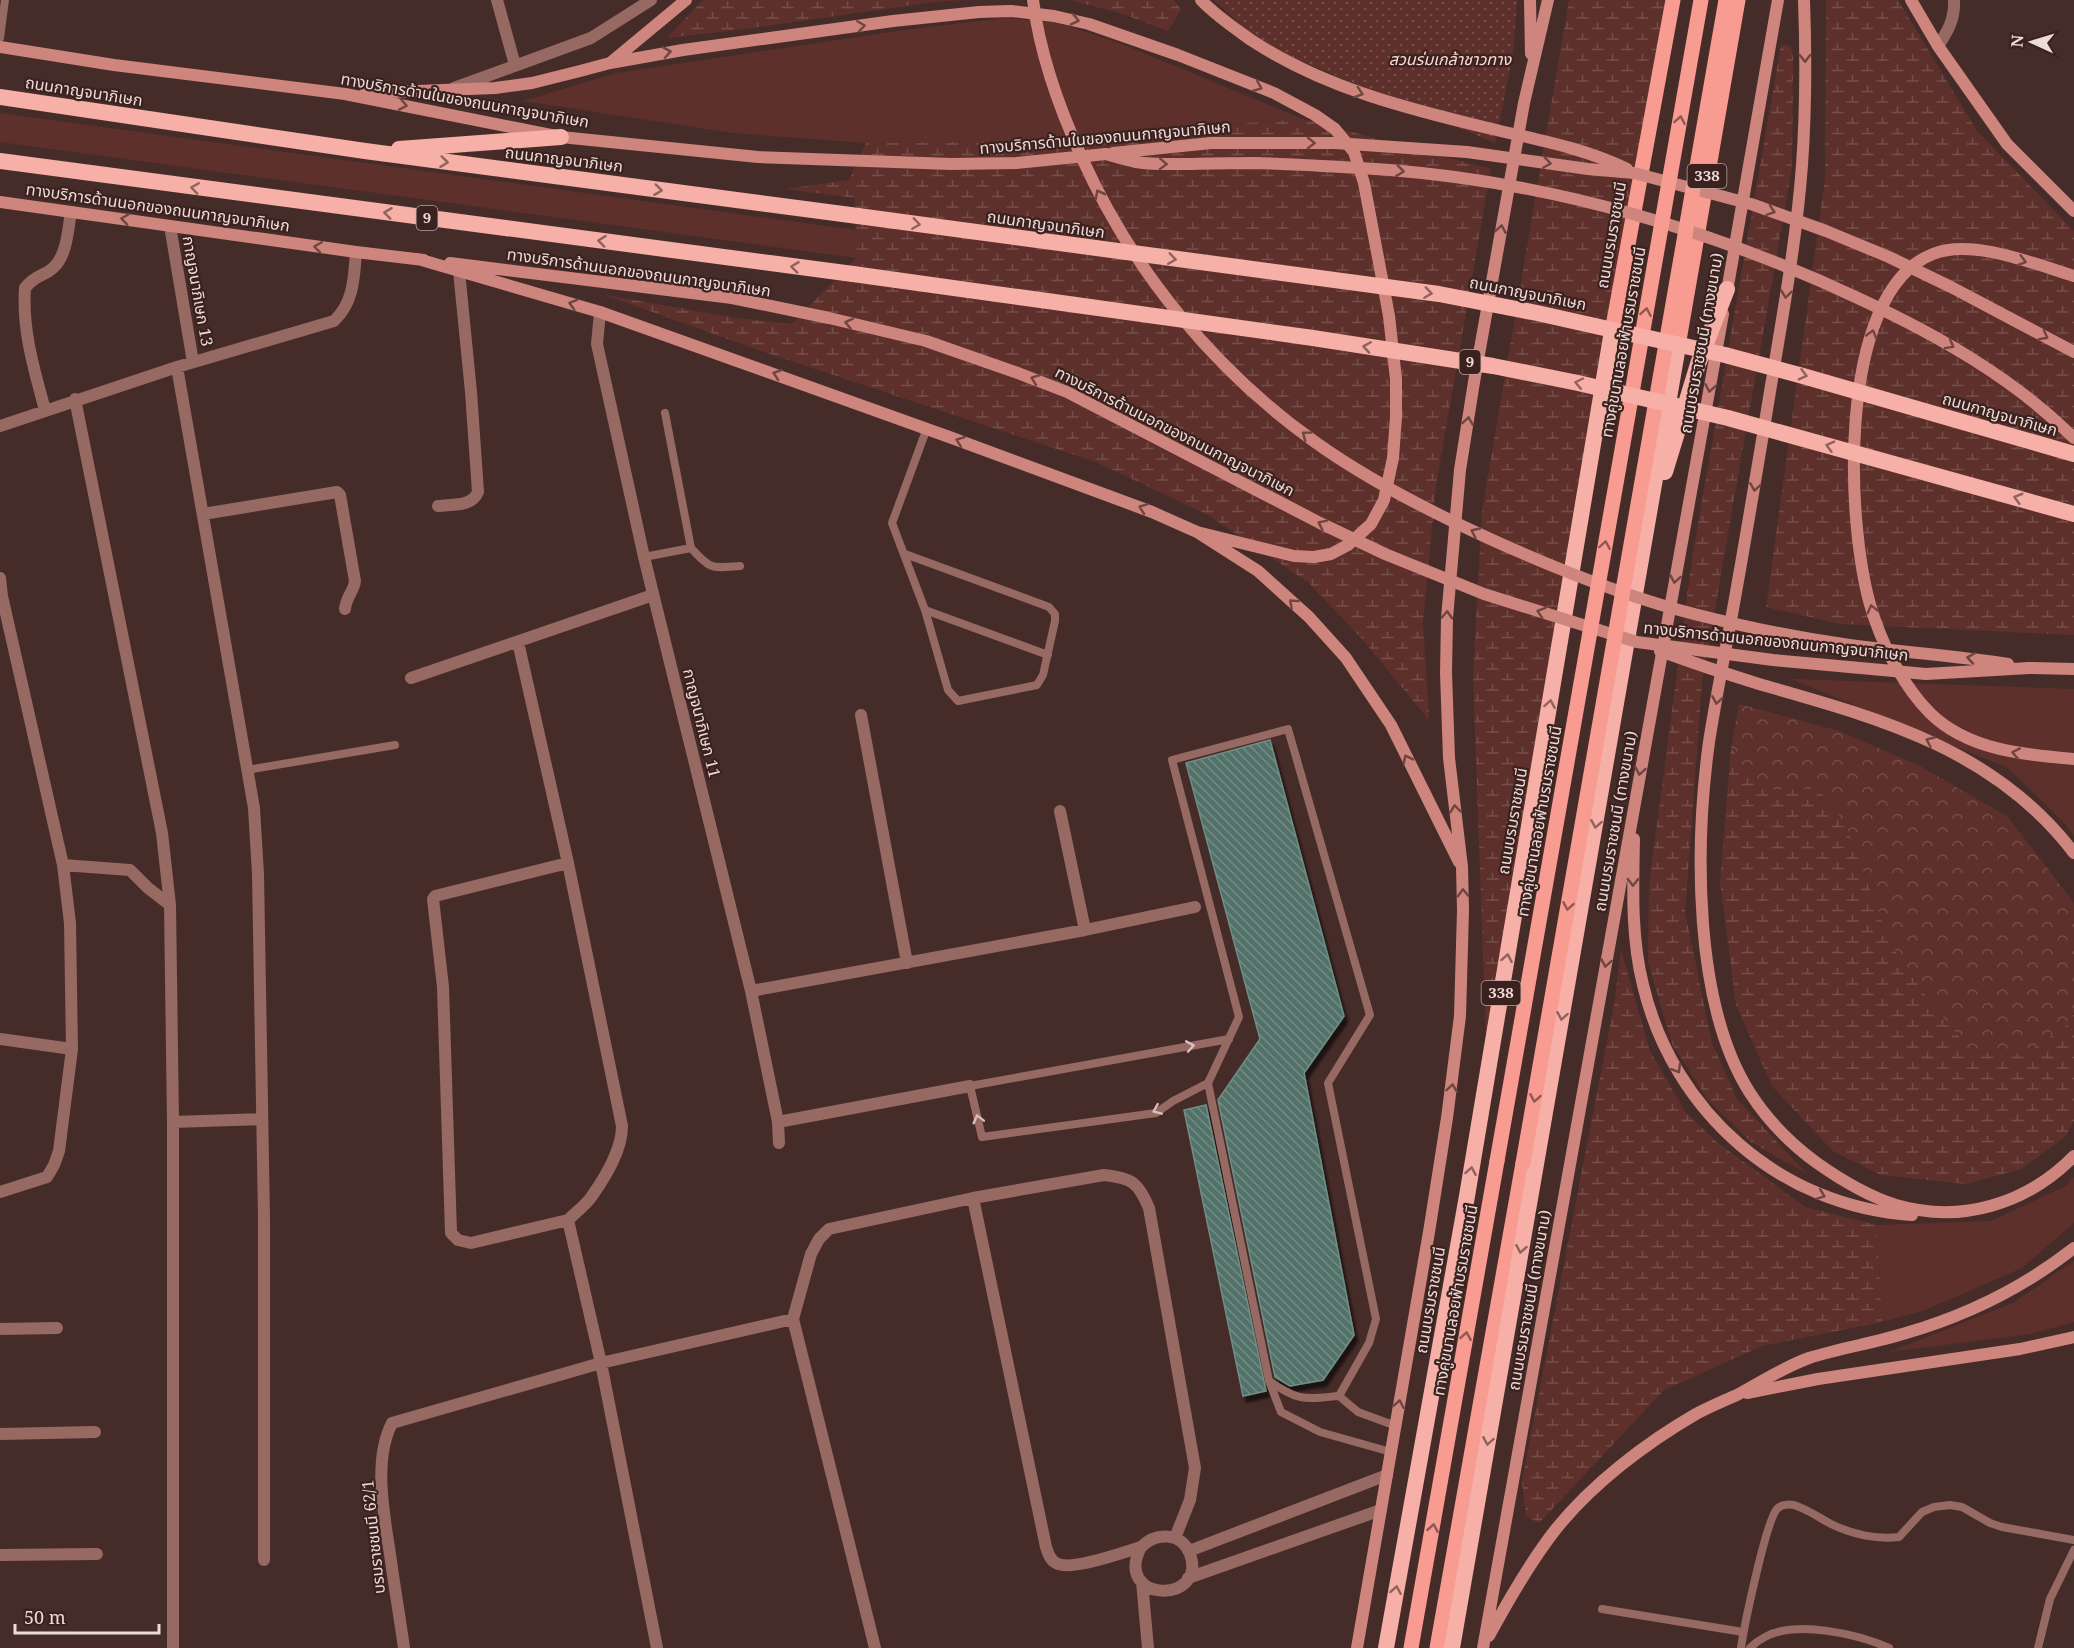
<svg xmlns="http://www.w3.org/2000/svg" width="2074" height="1648" viewBox="0 0 2074 1648" font-family="'Noto Serif','Noto Sans Thai',serif">
  <defs>
    <pattern id="forest-crowns" width="20" height="18" patternUnits="userSpaceOnUse" patternTransform="scale(1.5)"><rect width="20" height="18" fill="#5e302b"/><path d="M2 6a3 3 0 1 1 6 0M12 15a3 3 0 1 1 6 0" fill="none" stroke="#754d49"/></pattern>
    <pattern id="wetland-marsh" width="20" height="14" patternUnits="userSpaceOnUse" patternTransform="scale(1.5)"><rect width="20" height="14" fill="#5e302b"/><path d="M1 5h8M5 5V1M11 12h8M15 12V8" fill="none" stroke="#754d49"/></pattern>
    <pattern id="park-dots" width="8" height="8" patternUnits="userSpaceOnUse" patternTransform="scale(1.5)"><rect width="8" height="8" fill="#5e302b"/><path d="M2 2h.1M6 6h.1" fill="none" stroke="#754d49" stroke-width="1.8" stroke-linecap="round"/></pattern>
    <pattern id="building-back-hatch" width="6" height="6" patternUnits="userSpaceOnUse" patternTransform="scale(1.5)"><rect width="6" height="6" fill="#517169"/><path d="M-1 5l2 2M0 0l6 6M5-1l2 2" fill="none" stroke="#738b85"/></pattern>
    <filter id="shadow"><feDropShadow dx="3.5" dy="6" stdDeviation="1.5" flood-color="#0009"/></filter>
  </defs>
  <rect width="100%" height="100%" fill="#462c29"/>
  <path fill="#5e302b" d="M1004,18L1057,22L1124,45L1303,119L1013,141L866,143L733,133L523,101L616,73L904,30Z
    M0,113L856,230V258L0,142Z
    M1791,679L2074,689V836L2064,823L2008,768Z
    M2074,1177V1223L2022,1268L1925,1310L1882,1322L1877,1225L1991,1221L2066,1186Z
    M2074,1261V1322L2030,1334L1889,1352L2013,1303Z"/>
  <path fill="url(#forest-crowns)" d="M1739,704L1839,731L1920,766L2008,817L2074,903V1013L2070,1023L2025,1054L1971,1052L1926,996L1891,945L1845,823L1818,789L1764,790L1731,748Z"/>
  <path fill="url(#wetland-marsh)" d="M703,0H964L941,1L745,29L667,38Z
    M1070,0H1174L1181,10L1168,31L1123,14Z
    M1569,0H1668L1486,1037L1473,676L1482,511Z
    M1826,0H1898L1977,131L2074,231V635L1841,624L1766,607L1825,179Z
    M1781,45L1791,46L1793,58L1792,167L1702,683L1685,912L1712,1043L1737,1099L1807,1174L1751,1142L1708,1100L1672,1044L1648,962L1649,885L1692,559Z
    M1303,119L1491,169L1436,485L1423,623L1429,720L1362,639L1309,583L1208,515L1096,462L767,353L605,295L736,318L792,324L856,258L855,198L785,189L849,180L866,143L1013,141Z
    M1731,748L1764,790L1818,789L1845,823L1891,945L1926,996L1971,1052L2025,1054L2070,1023L2074,1013V1121L2065,1137L2021,1169L1966,1184L1881,1175L1833,1151L1772,1086L1736,1005L1720,882Z
    M1621,950L1650,1051L1686,1113L1718,1143L1805,1207L1877,1225L1882,1322L1762,1346L1664,1390L1539,1523L1526,1516L1522,1481L1614,1005Z"/>
  <path fill="url(#park-dots)" d="M1214,0H1517L1513,54L1495,143L1287,55L1246,30Z"/>
  <path fill="url(#building-back-hatch)" stroke="#6e8f86" stroke-width="1.5" filter="url(#shadow)" d="M1270,740L1344,1016L1304,1073L1354,1335L1323,1380L1290,1386L1275,1377L1218,1100L1260,1039L1186,763Z
    M1206,1105L1266,1391L1243,1396L1184,1110Z"/>
  <g fill="none" stroke-linecap="round" stroke-linejoin="round">
    <path stroke="#976963" stroke-width="8" d="M0,38L5,0
      M665,413L691,548
      M905,554L1049,607L1055,614V621L1043,675L1037,685L958,701L948,690L925,610L892,523L927,428
      M644,557L691,548C711,570 711,568 740,566
      M925,610L1048,655
      M247,770L395,745
      M1208,1083L1173,1101L1156,1113L982,1137L970,1086L1229,1039
      M1269,1381C1300,1402 1304,1399 1339,1396L1358,1412L1396,1426
      M1339,1396L1369,1343L1376,1319L1328,1083L1370,1015L1288,729L1172,760L1239,1017L1208,1083L1269,1381L1281,1412L1320,1432L1391,1452
      M1602,1609L1743,1632
      M1741,1648C1744,1627 1766,1521 1777,1509C1780,1505 1788,1504 1794,1505C1807,1509 1820,1518 1831,1524C1851,1534 1877,1540 1899,1537L1922,1512L1934,1507L1950,1505L1962,1507L1990,1523L2002,1527L2074,1540
      M1750,1648C1754,1644 1759,1640 1765,1637C1796,1620 1858,1634 1889,1648
      M2038,1648L2050,1599L2074,1550"/>
    <path stroke="#976963" stroke-width="12" d="M497,0L515,65
      M1938,46C1948,31 1955,19 1954,0
      M454,88L591,38L651,0
      M170,226L193,362
      M600,312L597,344L644,557L751,991L778,1122L779,1143
      M177,367L254,808L258,874L264,1218V1560
      M75,399L162,833L170,905L173,1122V1648
      M45,410C34,369 22,330 25,288C36,274 43,277 53,268C67,256 68,229 71,212
      M0,426L177,367L334,321C354,302 354,278 356,252
      M438,506C452,504 472,507 478,492L471,392L459,271
      M203,514L337,492L340,495L355,581C354,591 346,597 345,609
      M0,578L2,596L63,865L70,923L72,1049L59,1151L54,1165L47,1177L0,1192
      M518,642L568,863L622,1126C622,1150 606,1176 592,1196C586,1205 576,1212 568,1220L601,1363L657,1648
      M411,678L653,595
      M861,715L907,963
      M1060,811L1085,930
      M63,865L130,870L148,888L170,905
      M751,991L1085,930L1195,907
      M0,1039L72,1049
      M173,1122L262,1119
      M778,1122L970,1086
      M973,1198L1046,1547C1048,1553 1050,1560 1056,1563C1070,1572 1124,1552 1141,1547C1156,1532 1182,1532 1190,1554C1208,1605 1112,1603 1141,1547
      M568,1220L471,1243L458,1240L451,1233L443,987L433,899L435,896L568,863
      M0,1329L57,1328
      M0,1434L95,1432
      M1189,1551L1387,1475
      M0,1555L97,1554
      M1188,1578L1381,1510
      M1142,1582L1148,1648
      M404,1648C400,1619 395,1590 391,1561C385,1519 372,1462 392,1423L601,1363L793,1319
      M875,1648L793,1319L811,1254L819,1239L829,1229L973,1198L1104,1175C1132,1178 1138,1182 1149,1208L1195,1468L1190,1500L1175,1538"/>
    <path stroke="#ce857d" stroke-width="12" d="M1530,0L1531,54
      M1804,0C1806,55 1806,110 1802,165C1796,247 1780,329 1767,410C1756,476 1745,543 1733,609C1725,653 1716,697 1709,742C1695,844 1693,1004 1750,1093C1768,1121 1791,1144 1817,1163C1841,1180 1868,1196 1896,1205C1961,1224 2027,1204 2074,1156
      M1911,0L1938,46L2007,144L2074,211
      M0,47L114,65L345,94L561,137L758,157L951,164L1016,163L1106,154
      M610,63L683,50L893,21L979,12L1011,11L1054,16L1089,24L1178,55L1274,93L1315,115L1335,129L1354,152L1364,183L1389,316L1396,379V417L1393,458L1384,500L1371,524L1348,545L1331,554L1314,557L1294,556L1197,532
      M365,93L495,88L532,83L580,71L610,63L686,0
      M0,202L356,252L424,260
      M418,259L600,312L952,438L1152,512L1197,532L1258,571L1309,617L1346,658L1391,725L1459,862
      M450,263L732,298
      M2074,276C2034,264 1973,238 1933,254C1834,292 1845,538 1875,620C1886,652 1906,689 1930,713C1967,750 2025,755 2074,759
      M1726,297L1778,0
      M2029,668L2074,669
      M1634,839C1633,888 1631,937 1643,985C1673,1112 1781,1207 1912,1215
      M1747,1393L1818,1379L2020,1349L2074,1337
      M1489,1636C1509,1599 1530,1562 1556,1529C1593,1483 1646,1443 1696,1414C1709,1407 1723,1401 1737,1395C1761,1382 1784,1367 1809,1358C1841,1348 1874,1343 1906,1333C1968,1315 2023,1288 2074,1248
      M1357,1648L1429,1232L1447,1118L1460,1016L1463,910L1462,867L1449,758L1446,673L1447,618L1460,470L1474,382L1524,103L1548,0
      M1483,1648L1723,314"/>
    <path stroke="#f89b90" stroke-width="15" d="M1611,337L1673,0
      M1677,352L1738,0
      M1411,1648L1497,1161
      M1437,1648L1523,1163"/>
    <path stroke="#f6b0a8" stroke-width="16" d="M0,97L365,151L858,216
      M399,149L561,137
      M0,161L853,274
      M1665,472L1698,364L1727,289
      M1386,1648L1467,1196L1611,337
      M1452,1648L1677,352"/>
    <path stroke="#ce857d" stroke-width="12" d="M1033,0C1040,55 1059,108 1082,158C1133,271 1214,370 1315,442C1368,480 1429,511 1488,538C1556,569 1626,597 1698,615C1746,627 1794,637 1843,644C1897,652 1953,655 2008,664
      M1201,0C1215,15 1234,28 1251,40C1324,88 1408,109 1492,129C1538,140 1584,148 1627,169
      M1113,153L1211,143H1335L1467,152L1588,169L1634,173L1751,204L1826,231L1889,257L1951,287L2074,352
      M1106,154C1116,157 1126,160 1136,162C1154,165 1174,164 1193,164C1214,163 1234,163 1255,163C1300,164 1345,167 1390,170C1553,183 1714,230 1862,300C1939,336 2013,378 2074,438
      M732,298L829,318L926,341L1018,373L1067,392L1320,523L1385,554L1484,594L1637,642L1773,660L1926,674L2029,668
      M1660,651C1693,663 1726,674 1759,684C1879,718 1995,749 2074,853"/>
    <path stroke="#f89b90" stroke-width="15" d="M1497,1161L1701,0
      M1523,1163L1726,0"/>
    <path stroke="#f6b0a8" stroke-width="16" d="M858,216L1439,294L1537,313L1725,355L1803,376L2074,454
      M853,274L1313,338L1493,366L1578,383L1728,418L2074,514"/>
  </g>
  <defs><path id="oneway-chevron" d="M-2-3.5L2.5 0L-2 3.5" fill="none" stroke-width="1.6" stroke-linecap="round" stroke-linejoin="round" transform="scale(1.5)"/></defs>
  <g stroke="#6e4540">
    <use href="#oneway-chevron" transform="translate(1075 20) rotate(13)"/>
    <use href="#oneway-chevron" transform="translate(861 26) rotate(-8)"/>
    <use href="#oneway-chevron" transform="translate(667 52) rotate(-10)"/>
    <use href="#oneway-chevron" transform="translate(1805 58) rotate(89)"/>
    <use href="#oneway-chevron" transform="translate(1258 87) rotate(22)"/>
    <use href="#oneway-chevron" transform="translate(1359 93) rotate(18)"/>
    <use href="#oneway-chevron" transform="translate(403 105) rotate(11)"/>
    <use href="#oneway-chevron" transform="translate(1311 143) rotate(1)"/>
    <use href="#oneway-chevron" transform="translate(1547 163) rotate(8)"/>
    <use href="#oneway-chevron" transform="translate(1163 164) rotate(2)"/>
    <use href="#oneway-chevron" transform="translate(1400 171) rotate(7)"/>
    <use href="#oneway-chevron" transform="translate(1099 194) rotate(-118)"/>
    <use href="#oneway-chevron" transform="translate(1771 211) rotate(19)"/>
    <use href="#oneway-chevron" transform="translate(125 219) rotate(-172)"/>
    <use href="#oneway-chevron" transform="translate(1501 229) rotate(-80)"/>
    <use href="#oneway-chevron" transform="translate(318 247) rotate(-172)"/>
    <use href="#oneway-chevron" transform="translate(2022 261) rotate(16)"/>
    <use href="#oneway-chevron" transform="translate(1786 294) rotate(97)"/>
    <use href="#oneway-chevron" transform="translate(573 304) rotate(-164)"/>
    <use href="#oneway-chevron" transform="translate(849 323) rotate(-167)"/>
    <use href="#oneway-chevron" transform="translate(1872 334) rotate(-74)"/>
    <use href="#oneway-chevron" transform="translate(2044 336) rotate(28)"/>
    <use href="#oneway-chevron" transform="translate(1950 345) rotate(29)"/>
    <use href="#oneway-chevron" transform="translate(777 374) rotate(-161)"/>
    <use href="#oneway-chevron" transform="translate(1035 379) rotate(-159)"/>
    <use href="#oneway-chevron" transform="translate(1710 388) rotate(100)"/>
    <use href="#oneway-chevron" transform="translate(1468 421) rotate(-81)"/>
    <use href="#oneway-chevron" transform="translate(1306 435) rotate(-143)"/>
    <use href="#oneway-chevron" transform="translate(960 441) rotate(-160)"/>
    <use href="#oneway-chevron" transform="translate(1755 487) rotate(99)"/>
    <use href="#oneway-chevron" transform="translate(1143 508) rotate(-160)"/>
    <use href="#oneway-chevron" transform="translate(1322 524) rotate(-154)"/>
    <use href="#oneway-chevron" transform="translate(1475 532) rotate(-155)"/>
    <use href="#oneway-chevron" transform="translate(1675 579) rotate(100)"/>
    <use href="#oneway-chevron" transform="translate(1293 603) rotate(-138)"/>
    <use href="#oneway-chevron" transform="translate(1872 609) rotate(-104)"/>
    <use href="#oneway-chevron" transform="translate(1541 612) rotate(-162)"/>
    <use href="#oneway-chevron" transform="translate(1447 615) rotate(-87)"/>
    <use href="#oneway-chevron" transform="translate(1971 658) rotate(-171)"/>
    <use href="#oneway-chevron" transform="translate(1717 700) rotate(100)"/>
    <use href="#oneway-chevron" transform="translate(1930 741) rotate(-156)"/>
    <use href="#oneway-chevron" transform="translate(2016 753) rotate(-169)"/>
    <use href="#oneway-chevron" transform="translate(1407 759) rotate(-116)"/>
    <use href="#oneway-chevron" transform="translate(1640 771) rotate(100)"/>
    <use href="#oneway-chevron" transform="translate(1455 809) rotate(-96)"/>
    <use href="#oneway-chevron" transform="translate(1633 882) rotate(91)"/>
    <use href="#oneway-chevron" transform="translate(1463 893) rotate(-92)"/>
    <use href="#oneway-chevron" transform="translate(1606 963) rotate(100)"/>
    <use href="#oneway-chevron" transform="translate(1677 1069) rotate(59)"/>
    <use href="#oneway-chevron" transform="translate(1452 1088) rotate(-82)"/>
    <use href="#oneway-chevron" transform="translate(1821 1195) rotate(21)"/>
    <use href="#oneway-chevron" transform="translate(1399 1404) rotate(-80)"/>
  </g>
  <g stroke="#905852">
    <use href="#oneway-chevron" transform="translate(1680 120) rotate(-80)"/>
    <use href="#oneway-chevron" transform="translate(1646 312) rotate(-80)"/>
    <use href="#oneway-chevron" transform="translate(1605 545) rotate(-80)"/>
    <use href="#oneway-chevron" transform="translate(1568 906) rotate(100)"/>
    <use href="#oneway-chevron" transform="translate(1535 1098) rotate(100)"/>
    <use href="#oneway-chevron" transform="translate(1466 1336) rotate(-80)"/>
    <use href="#oneway-chevron" transform="translate(1433 1528) rotate(-80)"/>
  </g>
  <g stroke="#8f625d">
    <use href="#oneway-chevron" transform="translate(444 162) rotate(7)"/>
    <use href="#oneway-chevron" transform="translate(195 188) rotate(-172)"/>
    <use href="#oneway-chevron" transform="translate(658 190) rotate(7)"/>
    <use href="#oneway-chevron" transform="translate(388 213) rotate(-173)"/>
    <use href="#oneway-chevron" transform="translate(916 224) rotate(8)"/>
    <use href="#oneway-chevron" transform="translate(602 241) rotate(-173)"/>
    <use href="#oneway-chevron" transform="translate(1172 259) rotate(8)"/>
    <use href="#oneway-chevron" transform="translate(795 267) rotate(-173)"/>
    <use href="#oneway-chevron" transform="translate(1428 293) rotate(8)"/>
    <use href="#oneway-chevron" transform="translate(1367 347) rotate(-171)"/>
    <use href="#oneway-chevron" transform="translate(1803 375) rotate(15)"/>
    <use href="#oneway-chevron" transform="translate(1579 383) rotate(-168)"/>
    <use href="#oneway-chevron" transform="translate(1830 446) rotate(-165)"/>
    <use href="#oneway-chevron" transform="translate(2018 498) rotate(-164)"/>
    <use href="#oneway-chevron" transform="translate(1550 704) rotate(-80)"/>
    <use href="#oneway-chevron" transform="translate(1596 824) rotate(100)"/>
    <use href="#oneway-chevron" transform="translate(1507 958) rotate(-80)"/>
    <use href="#oneway-chevron" transform="translate(1562 1016) rotate(100)"/>
    <use href="#oneway-chevron" transform="translate(1471 1171) rotate(-80)"/>
    <use href="#oneway-chevron" transform="translate(1521 1249) rotate(100)"/>
    <use href="#oneway-chevron" transform="translate(1488 1441) rotate(100)"/>
    <use href="#oneway-chevron" transform="translate(1396 1590) rotate(-80)"/>
  </g>
  <g stroke="#d8bebc">
    <use href="#oneway-chevron" transform="translate(1190 1046) rotate(-10)"/>
    <use href="#oneway-chevron" transform="translate(1157 1110) rotate(157)"/>
    <use href="#oneway-chevron" transform="translate(978 1119) rotate(-104)"/>
  </g>
  <g text-anchor="middle" stroke-width="4.5" stroke-linejoin="round" paint-order="stroke">
    <g fill="#3b221f" stroke="#b8a4a1" stroke-width="1.5">
      <rect x="1687.5" y="164" width="39" height="24" rx="4.5"/>
      <rect x="416.5" y="206" width="21" height="24" rx="4.5"/>
      <rect x="1459.5" y="350" width="21" height="24" rx="4.5"/>
      <rect x="1481.5" y="981" width="39" height="24" rx="4.5"/>
    </g>
    <g font-size="15" font-weight="bold" fill="#eddbd9">
      <text x="1707" y="181">338</text>
      <text x="427" y="223">9</text>
      <text x="1470" y="367">9</text>
      <text x="1501" y="998">338</text>
    </g>
    <g font-size="16" font-style="italic" fill="#ffdad5" stroke="#3b221f">
      <text x="1450" y="65">สวนร่มเกล้าชาวทาง</text>
    </g>
    <g font-size="16" fill="#eddbd9" stroke="#3b221f">
      <text transform="translate(84 91) rotate(9)" y="6">ถนนกาญจนาภิเษก</text>
      <text transform="translate(465 100) rotate(10)" y="6">ทางบริการด้านในของถนนกาญจนาภิเษก</text>
      <text transform="translate(1105 137) rotate(-5)" y="6">ทางบริการด้านในของถนนกาญจนาภิเษก</text>
      <text transform="translate(564 159) rotate(7)" y="6">ถนนกาญจนาภิเษก</text>
      <text transform="translate(158 207) rotate(8)" y="6">ทางบริการด้านนอกของถนนกาญจนาภิเษก</text>
      <text transform="translate(1046 224) rotate(8)" y="6">ถนนกาญจนาภิเษก</text>
      <text transform="translate(1611 235) rotate(-80)" y="6">ถนนบรมราชชนนี</text>
      <text transform="translate(639 272) rotate(8)" y="6">ทางบริการด้านนอกของถนนกาญจนาภิเษก</text>
      <text transform="translate(198 291) rotate(80)" y="6">กาญจนาภิเษก 13</text>
      <text transform="translate(1528 293) rotate(11)" y="6">ถนนกาญจนาภิเษก</text>
      <text transform="translate(1623 342) rotate(-80)" y="6">ทางคู่ขนานลอยฟ้าบรมราชชนนี</text>
      <text transform="translate(1701 343) rotate(-80)" y="6">ถนนบรมราชชนนี (ทางขนาน)</text>
      <text transform="translate(2000 414) rotate(16)" y="6">ถนนกาญจนาภิเษก</text>
      <text transform="translate(1175 431) rotate(27)" y="6">ทางบริการด้านนอกของถนนกาญจนาภิเษก</text>
      <text transform="translate(1776 641) rotate(6)" y="6">ทางบริการด้านนอกของถนนกาญจนาภิเษก</text>
      <text transform="translate(702 723) rotate(76)" y="6">กาญจนาภิเษก 11</text>
      <text transform="translate(1512 821) rotate(-80)" y="6">ถนนบรมราชชนนี</text>
      <text transform="translate(1539 821) rotate(-80)" y="6">ทางคู่ขนานลอยฟ้าบรมราชชนนี</text>
      <text transform="translate(1615 821) rotate(-80)" y="6">ถนนบรมราชชนนี (ทางขนาน)</text>
      <text transform="translate(1430 1300) rotate(-80)" y="6">ถนนบรมราชชนนี</text>
      <text transform="translate(1455 1300) rotate(-80)" y="6">ทางคู่ขนานลอยฟ้าบรมราชชนนี</text>
      <text transform="translate(1529 1300) rotate(-80)" y="6">ถนนบรมราชชนนี (ทางขนาน)</text>
      <text transform="translate(373 1537) rotate(-96)" y="6">บรมราชชนนี 62/1</text>
    </g>
  </g>
  <g transform="translate(2032 42) rotate(274)" stroke="#3b221f" stroke-width="4.5" paint-order="stroke">
  <path d="M0-4.5L10 22L0 15L-10 22Z" fill="#eddbd9"/>
  <text y="-9" font-size="16" font-weight="bold" text-anchor="middle" fill="#eddbd9">N</text>
  </g>
  <path d="M15 1624v9h144v-9" fill="none" stroke="#eddbd9" stroke-width="3"/>
  <text x="24" y="1624" font-size="18" fill="#eddbd9" stroke="#3b221f" stroke-width="4.5" paint-order="stroke">50 m</text>
</svg>
